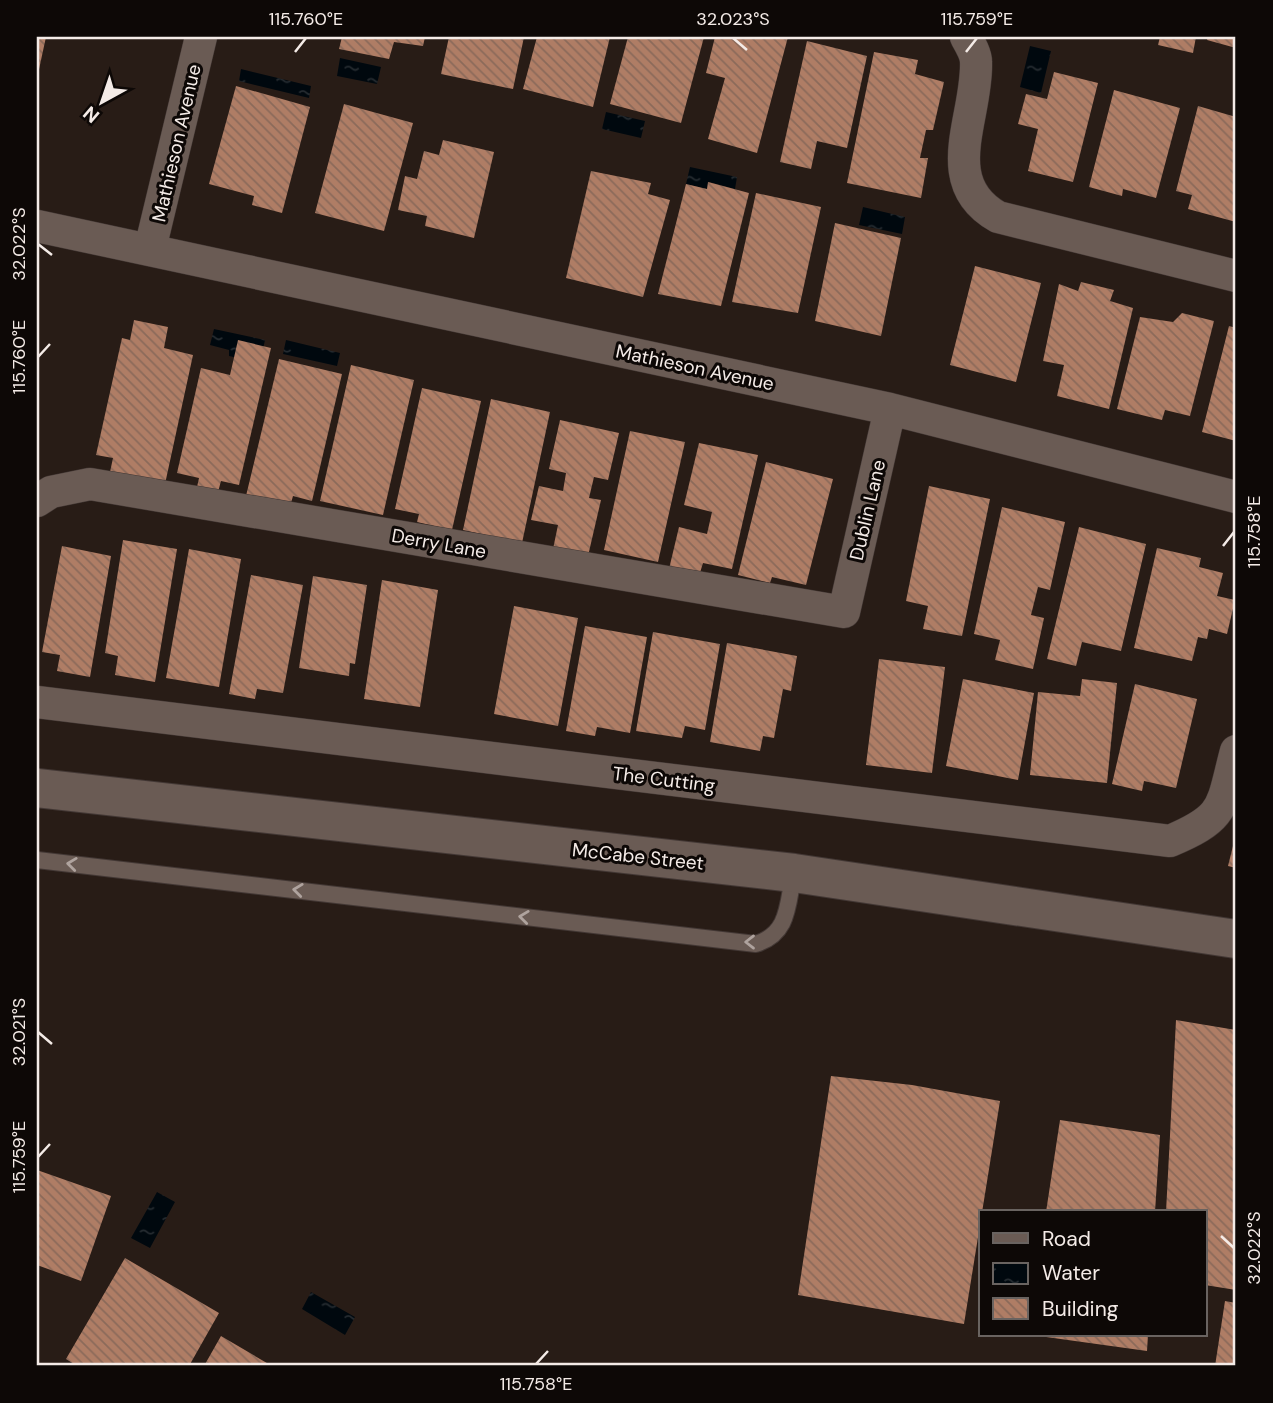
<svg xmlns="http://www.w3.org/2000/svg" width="1273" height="1403" viewBox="0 0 1273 1403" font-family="'DM Sans',sans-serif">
  <defs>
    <pattern id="water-ripples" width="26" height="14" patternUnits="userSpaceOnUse" patternTransform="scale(1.75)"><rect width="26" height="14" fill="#00080e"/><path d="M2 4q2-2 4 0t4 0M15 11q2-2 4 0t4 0" fill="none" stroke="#262c31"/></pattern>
    <pattern id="building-back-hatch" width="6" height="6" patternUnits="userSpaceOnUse" patternTransform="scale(1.75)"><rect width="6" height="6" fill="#af7d65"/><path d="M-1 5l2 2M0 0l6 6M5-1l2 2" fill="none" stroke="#8b6a5a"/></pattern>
  </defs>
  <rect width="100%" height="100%" fill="#281c16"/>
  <path fill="url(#water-ripples)" d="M1030,46L1051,51L1041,93L1020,87Z
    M340,58L381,67L377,84L337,76Z
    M241,69L311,86L309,98L239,81Z
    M606,112L645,121L641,138L602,129Z
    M690,167L737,177L735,189L709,182L707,189L686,184Z
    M863,207L905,217L902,234L859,225Z
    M214,329L265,340L260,363L229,356V350L210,345Z
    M286,340L340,353L337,366L283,354Z
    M157,1192L175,1202L150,1248L131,1238Z
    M311,1292L355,1317L345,1335L302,1309Z"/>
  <path fill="url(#building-back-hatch)" d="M37,37H46L38,74H37Z
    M342,37H425L423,46L394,42L389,59L339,49Z
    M449,37H524L513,89L441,74Z
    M537,37H610L593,107L523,89Z
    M628,37H704L681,123L610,104Z
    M715,37H788L757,153L708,139L725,78L706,73Z
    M1160,37H1196L1193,53L1158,45Z
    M1208,37H1236V48L1207,40Z
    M807,41L867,56L847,148L817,141L811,169L780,162Z
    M874,52L918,60L915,74L944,82L933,130H926L920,158H928L921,198L847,183Z
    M1054,72L1098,83L1073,182L1028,171L1038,129L1018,124L1026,94L1047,99Z
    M236,86L310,107L282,213L252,205L254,196L209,184Z
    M1114,90L1180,108L1156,198L1123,189L1122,196L1089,187Z
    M344,104L413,123L384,231L315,213Z
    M1198,106L1236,117V222L1188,209L1192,195L1176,191Z
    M443,140L494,152L474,238L425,226L427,216L398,210L405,176L417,179L424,151L439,155Z
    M591,171L651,183L648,194L670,200L643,297L566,278Z
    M708,182L749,193L721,306L658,294L686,184L707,189Z
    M756,193L821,207L798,313L732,302Z
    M835,223L901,238L881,336L815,321Z
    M975,266L1041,283L1016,382L950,365Z
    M1081,282L1114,290L1110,301L1133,308L1109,409L1057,396L1064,365L1043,361L1059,284L1078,291Z
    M1182,313L1214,321L1190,416L1165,410L1162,420L1117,409L1140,317L1173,322Z
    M134,320L168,327L164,348L193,355L165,484L110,472L113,458L96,455L122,338L130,340Z
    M1229,326L1236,328V441L1202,432Z
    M238,340L271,348L239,485L221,481L218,492L197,487L199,478L177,473L201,368L230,375Z
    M279,359L342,374L312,501L293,496L289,510L245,500Z
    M351,365L414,380L383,515L320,501Z
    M422,388L481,401L452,530L417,522L419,514L395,509Z
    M491,399L550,412L522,543L463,530Z
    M560,420L619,433L608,480L594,477L589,498L601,500L588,556L553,549L558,525L531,520L539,486L563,491L566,473L549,469Z
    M630,431L685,442L658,562L604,550Z
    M699,443L758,455L732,569L703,563L699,576L669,569L679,527L707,534L712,512L684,505Z
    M766,462L833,479L806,585L772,577L770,583L738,575Z
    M929,486L990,499L962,636L923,629L928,606L906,601Z
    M1002,507L1065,522L1050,590L1038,587L1031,615L1044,618L1033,669L995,660L1000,640L974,634Z
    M1079,527L1146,544L1121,651L1082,642L1076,666L1047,659Z
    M123,540L177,549L155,682L115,675L118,656L105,653Z
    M62,546L111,556L90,677L57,671L60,655L42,652Z
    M1157,548L1201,558L1199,567L1223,573L1217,596L1235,600L1227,634L1209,629L1207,639L1198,637L1192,661L1134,648Z
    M189,549L241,559L219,687L166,678Z
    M251,575L303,585L283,693L257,689L255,699L229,694Z
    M313,576L367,585L355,664L350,663L349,676L299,668Z
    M382,580L438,590L420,707L364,699Z
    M514,606L578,618L558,726L494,714Z
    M585,626L647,637L630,733L597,727L595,736L566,731Z
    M653,632L720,644L705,730L685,726L682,738L636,731Z
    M727,643L797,656L791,691L783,689L774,738L763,736L760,751L710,742Z
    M879,659L945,667L932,773L866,765Z
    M963,679L1034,693L1018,780L946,766Z
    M1082,679L1117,683L1107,783L1030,775L1038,692L1080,696Z
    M1135,684L1197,699L1176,788L1144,781L1142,791L1112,784Z
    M1235,838L1236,839V868L1228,866Z
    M1176,1020L1236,1030V1290L1205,1285V1212H1166Z
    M831,1076L912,1085L1000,1101L964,1324L798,1295Z
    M1060,1120L1160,1135L1155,1212H1046Z
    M37,1170L111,1196L81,1281L37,1265Z
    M125,1258L219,1313L189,1366H77L66,1359Z
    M1225,1301L1236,1303V1366H1215Z
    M1040,1335H1148L1147,1351L1039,1336Z
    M221,1336L272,1366H204Z"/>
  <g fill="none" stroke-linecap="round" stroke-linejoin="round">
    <g stroke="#433835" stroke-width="18">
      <path id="service" d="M37,860L756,944C790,933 787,904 794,873"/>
    </g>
    <g stroke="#433835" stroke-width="33">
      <path id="minor" d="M966,37C970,44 976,54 976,62C978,117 936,182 998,217L1236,276
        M37,226L890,409L1236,497
        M150,249L201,37
        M37,501L51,492L90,484L844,612L890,409
        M37,702L1170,841C1227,817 1221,807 1236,751"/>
    </g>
    <g stroke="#433835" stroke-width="40">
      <path id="tertiary" d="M37,788L794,873L1236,939"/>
    </g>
    <use href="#service" stroke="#6a5b54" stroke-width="16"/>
    <use href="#minor" stroke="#6a5b54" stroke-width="32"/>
    <use href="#tertiary" stroke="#6a5b54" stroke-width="38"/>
  </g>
  <defs><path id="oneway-chevron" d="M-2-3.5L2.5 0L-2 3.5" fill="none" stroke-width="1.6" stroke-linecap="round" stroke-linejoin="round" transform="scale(1.75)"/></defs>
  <g stroke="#afa39e">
    <use href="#oneway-chevron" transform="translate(72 864) rotate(-173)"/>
    <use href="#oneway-chevron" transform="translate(298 890) rotate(-173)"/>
    <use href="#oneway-chevron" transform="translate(524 917) rotate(-173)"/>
    <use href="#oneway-chevron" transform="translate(750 942) rotate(-180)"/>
  </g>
  <path fill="none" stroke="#f4ebe7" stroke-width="2.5" d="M733,38L747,50M295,52L306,38M966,52L977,38M38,244L52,255M38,357L50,344M1223,546L1234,532M38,1032L52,1044M38,1157L50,1144M1221,1236L1234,1248M536,1364L548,1351"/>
  <g text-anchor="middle" stroke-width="6" stroke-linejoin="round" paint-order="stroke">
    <g font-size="19" fill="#f4ebe7" stroke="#0d0806">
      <text transform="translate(176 143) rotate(-77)" y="7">Mathieson Avenue</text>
      <text transform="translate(695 367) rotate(12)" y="7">Mathieson Avenue</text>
      <text transform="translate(867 510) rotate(-77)" y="7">Dublin Lane</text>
      <text transform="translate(439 543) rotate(10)" y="7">Derry Lane</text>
      <text transform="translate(664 779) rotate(7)" y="7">The Cutting</text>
      <text transform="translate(638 856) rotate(6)" y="7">McCabe Street</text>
    </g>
  </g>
  <rect width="1273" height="1403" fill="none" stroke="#0d0806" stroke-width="77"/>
  <rect x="979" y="1210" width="228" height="126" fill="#0d0806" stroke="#696360" stroke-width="2"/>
  <rect x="993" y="1233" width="35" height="10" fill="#6a5b54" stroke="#696360" stroke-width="2"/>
  <text x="1042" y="1246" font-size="21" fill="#f4ebe7">Road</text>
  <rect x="993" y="1263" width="35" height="21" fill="url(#water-ripples)" stroke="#696360" stroke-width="2"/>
  <text x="1042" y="1280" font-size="21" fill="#f4ebe7">Water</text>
  <rect x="993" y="1298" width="35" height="21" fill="url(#building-back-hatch)" stroke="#696360" stroke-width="2"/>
  <text x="1042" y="1316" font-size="21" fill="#f4ebe7">Building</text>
  <g transform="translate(102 102) rotate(220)" stroke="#0d0806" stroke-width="5" paint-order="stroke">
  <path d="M0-5L12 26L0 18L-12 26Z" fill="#f4ebe7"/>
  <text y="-10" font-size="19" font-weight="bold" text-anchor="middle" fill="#f4ebe7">N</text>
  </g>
  <rect x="38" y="38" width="1196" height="1326" fill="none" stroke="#f4ebe7" stroke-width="2.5"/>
  <g font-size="18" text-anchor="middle" fill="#f4ebe7">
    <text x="306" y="25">115.760°E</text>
    <text x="733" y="25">32.023°S</text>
    <text x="977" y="25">115.759°E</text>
    <text transform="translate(19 244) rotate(-90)" y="6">32.022°S</text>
    <text transform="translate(19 357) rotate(-90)" y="6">115.760°E</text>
    <text transform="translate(1254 532) rotate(-90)" y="6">115.758°E</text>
    <text transform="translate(19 1032) rotate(-90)" y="6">32.021°S</text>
    <text transform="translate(19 1157) rotate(-90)" y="6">115.759°E</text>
    <text transform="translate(1254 1248) rotate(-90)" y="6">32.022°S</text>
    <text x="536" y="1390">115.758°E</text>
  </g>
</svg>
